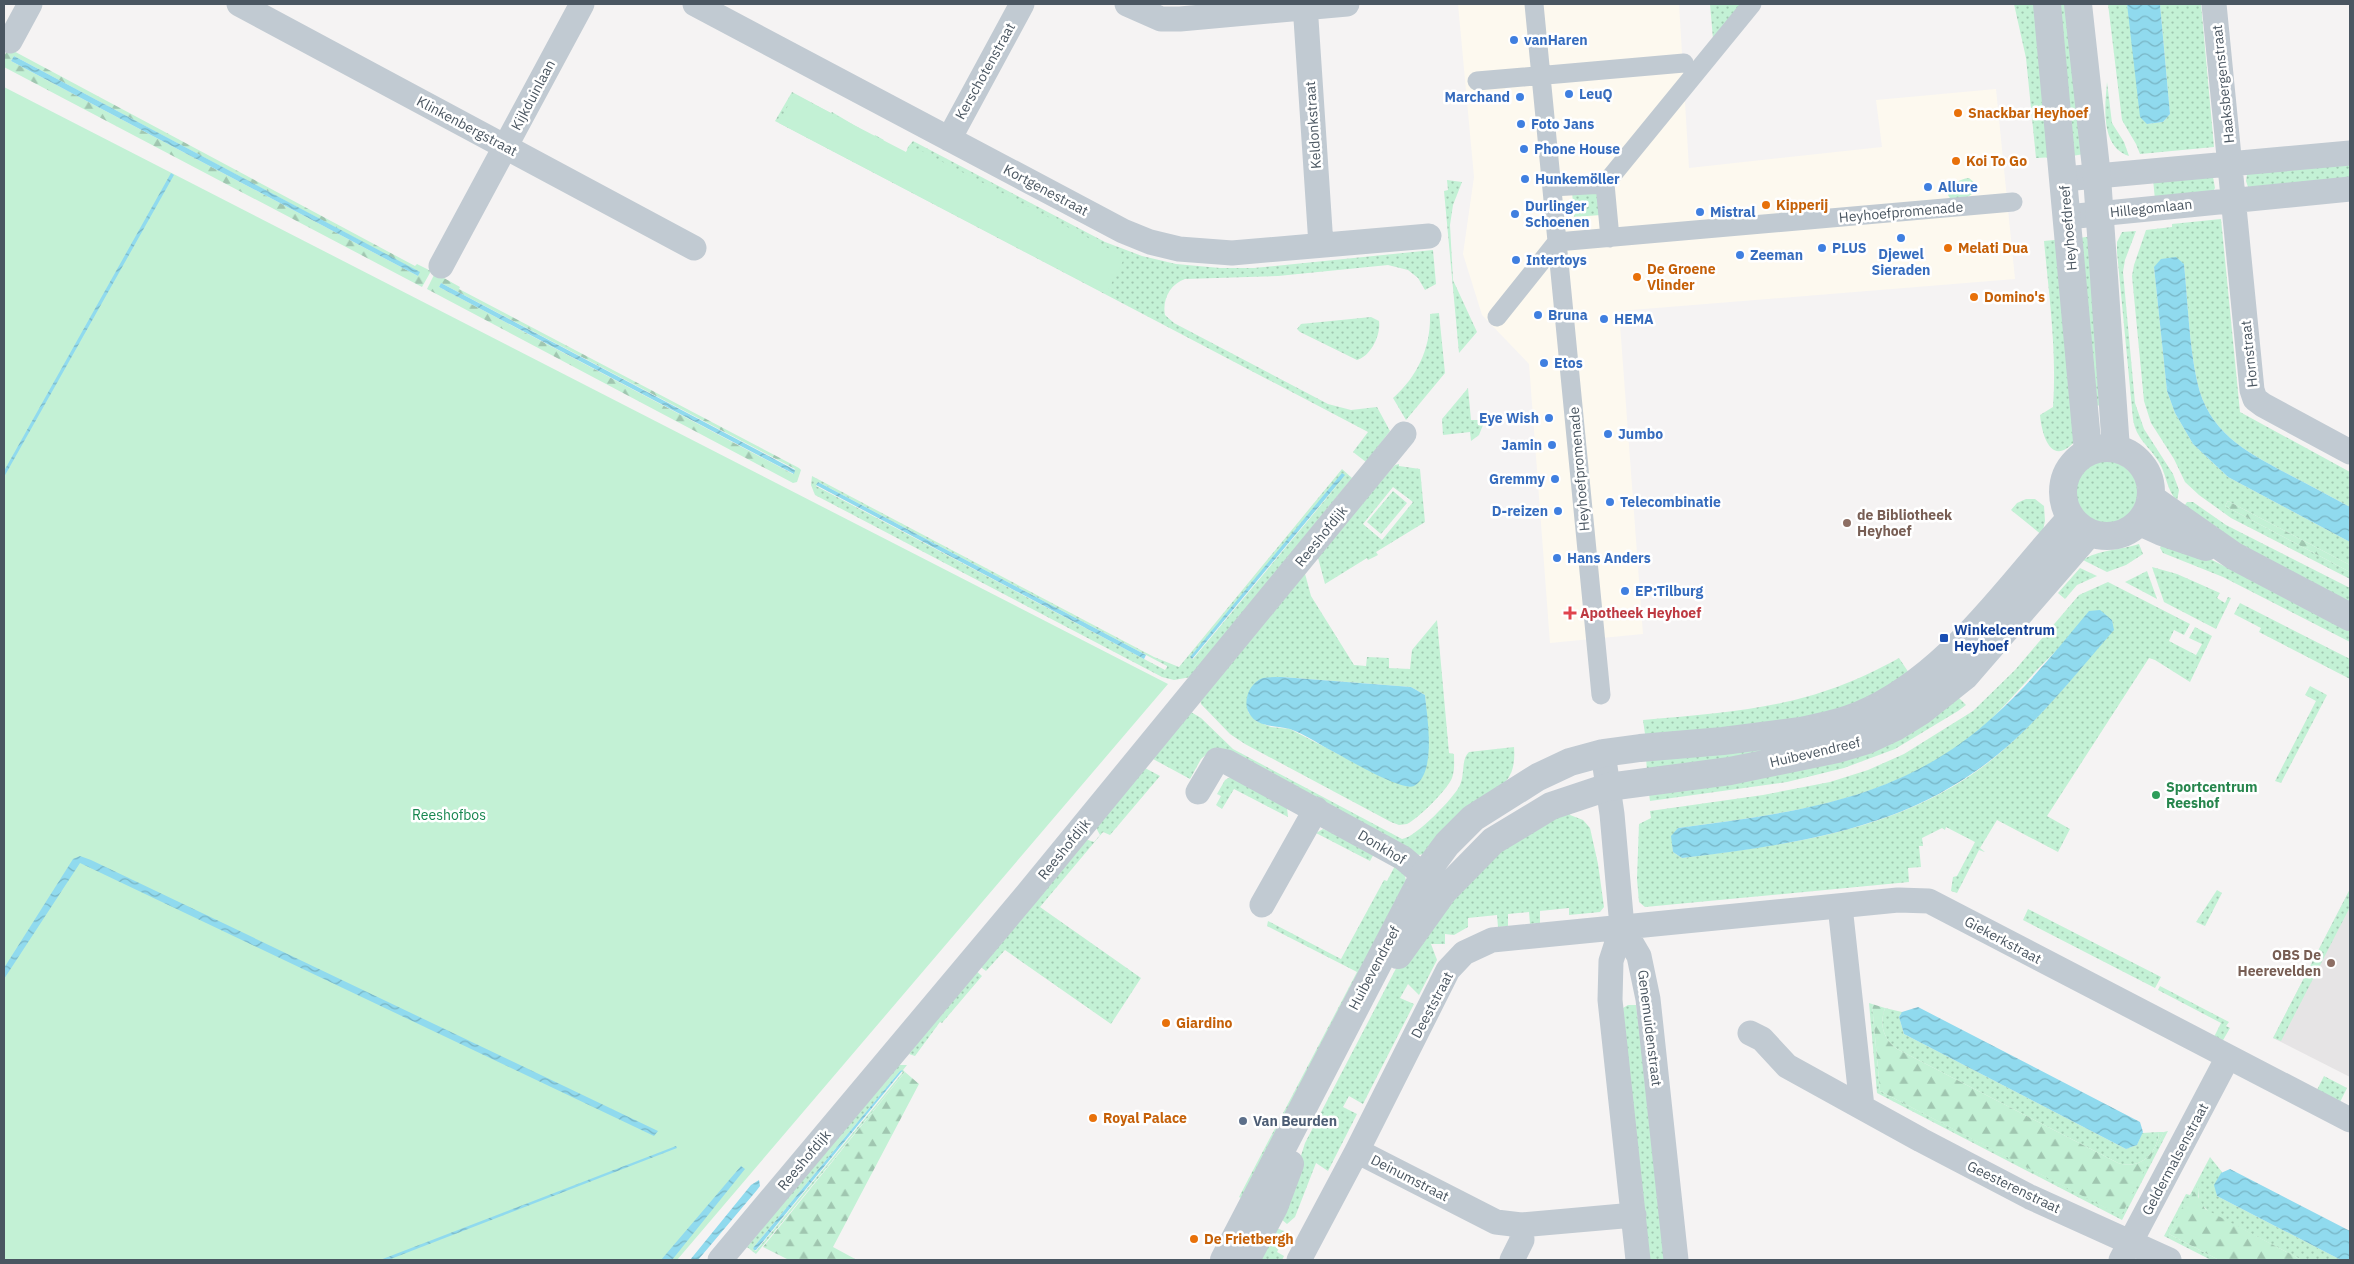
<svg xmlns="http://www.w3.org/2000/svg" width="2354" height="1264" viewBox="0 0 2354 1264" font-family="'IBM Plex Sans',sans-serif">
  <defs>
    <pattern id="grass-dots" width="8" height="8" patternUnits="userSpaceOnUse" patternTransform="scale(1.25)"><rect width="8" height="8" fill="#c3f1d5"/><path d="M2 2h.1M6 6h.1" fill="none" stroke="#a0c6b0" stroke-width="1.8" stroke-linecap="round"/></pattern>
    <pattern id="forest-firs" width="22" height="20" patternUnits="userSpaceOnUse" patternTransform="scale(1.25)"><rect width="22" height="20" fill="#c3f1d5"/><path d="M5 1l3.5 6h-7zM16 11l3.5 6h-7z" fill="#a0c6b0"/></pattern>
    <pattern id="water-waves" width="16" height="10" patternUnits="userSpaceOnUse" patternTransform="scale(1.25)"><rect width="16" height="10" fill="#90daee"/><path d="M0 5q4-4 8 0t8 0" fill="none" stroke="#78b4c4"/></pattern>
  </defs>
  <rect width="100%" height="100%" fill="#f5f3f3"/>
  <path fill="#fdf9ef" d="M1458,4H1679L1689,168L1882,147L1876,100L1996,89L2015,279L1619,311L1643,634L1550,643L1529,364L1482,315L1463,254L1474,177Z"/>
  <path fill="#e6e4e5" d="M2350,889V1077L2273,1038Z"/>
  <path fill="url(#grass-dots)" fill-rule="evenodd" d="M1710,4H1747L1713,39Z
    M2014,4H2039L2056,157L2036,158L2026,58Z
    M2054,4H2069L2084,154L2072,156Z
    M2108,4H2127L2147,124L2163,122L2170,114L2160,4H2201L2214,147L2140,154L2136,144L2122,120Z
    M2107,82L2112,123L2124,142L2129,156C2100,147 2105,106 2107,82Z
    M792,92L831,113L832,112L874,137L875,135L884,140L883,141L906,154L908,147L913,141L1105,242L1142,256L1176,264L1220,268H1254L1433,250L1436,284L1425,290L1418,278L1408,270L1388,265L1278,276L1185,279C1170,284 1162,300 1165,315L1174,323L1328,404L1351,410L1377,407L1390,431L1366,462L1353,452L1368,432L775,121Z
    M2350,160V181L2248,187L2246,181L2247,174Z
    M2213,177L2215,188L2212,193L2155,200L2153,179Z
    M1969,178L1975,183C1977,198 1962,199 1951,200L1948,195C1949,185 1959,179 1969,178Z
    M1447,180L1462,182L1453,205L1450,225L1453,280L1477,332L1459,353L1444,191L1448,190Z
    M1598,189L1601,215L1574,217L1572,191Z
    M2221,219L2240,412L2350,472V507C2329,496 2308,484 2286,473C2245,451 2208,432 2197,381C2189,344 2188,303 2184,264L2154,267L2167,391L2175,413L2193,444L2228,477L2350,542V565L2228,501L2225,506L2350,572V579L2231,518L2199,495L2185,482L2174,459L2151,423L2144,401L2132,276L2134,265L2146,230L2172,227V224Z
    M2136,231L2125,260L2123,272L2135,403L2144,429L2173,474L2179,490L2177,501C2166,489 2167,475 2159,462C2149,446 2136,439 2133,419L2117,252V242L2122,232Z
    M2093,236L2110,404L2094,406L2079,238Z
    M2064,239L2076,440C2052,468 2042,437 2040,415L2053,407C2057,351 2049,296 2044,241Z
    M1439,313L1445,373L1406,420L1393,398C1418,376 1431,347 1430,314Z
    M1371,317L1379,321C1381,335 1371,356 1357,360L1300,332L1297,329L1301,324Z
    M1468,388L1471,420H1485L1479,435L1471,441L1470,432L1443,435L1442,419Z
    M2074 493a32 32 0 1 1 64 0a32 32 0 1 1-64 0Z
    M1399,464V466L1420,469L1425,522L1376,552L1378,555L1368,560L1367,558L1325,584L1317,554L1395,465ZM1393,487L1413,502L1382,540L1363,524Z
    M1342,469L1352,478L1191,677L1174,680L1162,677L815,495L811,485L812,476L1154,657L1179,667ZM1345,476L1193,659H1192L1190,657ZM818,482L1167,666V667L1165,670L816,486Z
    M1393,491L1407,503L1381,534L1367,522Z
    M2026,499H2035L2044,506L2045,521L2042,535L2011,510L2017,503Z
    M2187,502H2193L2226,525L2350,588V604L2180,512Z
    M2162,543L2208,558L2350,629V642L2223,577L2163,553L2160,548Z
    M2139,544L2143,554L2126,565L2107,572L2083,560C2097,550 2121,550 2139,544Z
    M2152,567L2177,574L2220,593L2217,598L2225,603L2228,597L2231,598L2216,629L2164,602Z
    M2080,568L2097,576L2077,585L2065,599L2058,593Z
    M1304,570L1311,596L1354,665L1366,666L1367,657L1389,658V668L1410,669L1412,650L1437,620L1449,753L1454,754C1454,762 1455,770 1452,778C1447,790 1419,818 1407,824L1399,825L1391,822L1245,744L1230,734L1201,704L1200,697ZM1282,677L1411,687L1425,695L1428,735L1386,779L1290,729L1271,727L1256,721L1248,712Z
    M2147,571L2157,599L2125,582Z
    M2108,582L2190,624L2184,635L2174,630L2169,641L2196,655L2202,644L2189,638L2195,627L2212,636L2190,682L2155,660L2149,658L2047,816L2070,829L2058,852L1997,820L1980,848L1985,852L1979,850L1957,893L1951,891L1953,877L1957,876L1975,842L1946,827L1945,830L1942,828L1922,838L1923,846H1919L1921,867L1908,868L1909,882L1645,907L1639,902L1637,879L1639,824L1651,818L1650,811L1763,795L1830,782L1868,770L1904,754L1973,711L2015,670L2079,595ZM2101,612L2112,620L2113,630C2080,669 2047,710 2009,745C1918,829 1799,843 1682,858L1673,852L1672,838L1678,828C1787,813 1889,803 1978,731C2006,707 2028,677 2055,652C2070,638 2086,626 2101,612Z
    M2240,603L2350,659V679L2259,632L2261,628L2234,614Z
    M1899,658L1913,679L1863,708L1646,741L1643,720C1742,711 1810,708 1899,658Z
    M2310,686L2327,695L2281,783L2275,781L2316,701L2305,695Z
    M1958,697L1966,705L1958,711L1895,749L1844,768L1787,782L1650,801L1649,794Z
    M1191,712L1201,718L1233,749L1402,839C1415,838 1455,797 1460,785C1465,774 1461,759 1469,752L1514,747C1515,759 1514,773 1505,782L1426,854L1418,855L1209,752L1201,759L1190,779L1153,759Z
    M1773,745L1785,754L1647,771L1646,757Z
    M1145,768L1160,776L1110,835L1103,832L1040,907L1141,978L1111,1024L1005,950L986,971L978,965L1082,838L1094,842L1100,835L1094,824Z
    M1232,776L1287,808L1288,817L1234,789L1222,809L1216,805L1221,796L1217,794L1225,780Z
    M1571,808L1570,815L1583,820L1590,828L1598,864L1604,907L1600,912L1569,915V908L1540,911V923L1530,924L1529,912L1508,914V926L1498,927L1497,915L1468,918V927L1454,935L1445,934V944H1431L1437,960L1419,995L1408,984L1400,998L1414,1004L1363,1104L1349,1096L1343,1107L1357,1114L1328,1171L1316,1163L1295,1217L1287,1224L1281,1219L1305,1143L1404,953L1481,863Z
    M1323,829L1376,850L1370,861L1316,833Z
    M1397,862L1402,865L1407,884L1243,1199L1239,1197L1357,972L1267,926L1268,921L1341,959L1384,880L1387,881Z
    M2350,889V907L2281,1041L2273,1038Z
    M2217,890L2222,893L2205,926L2196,922Z
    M2028,909L2161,977L2155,988L2023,920Z
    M974,969L982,976L942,1023L940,1022L915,1056L909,1054Z
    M2160,986L2229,1022L2226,1026L2230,1028L2222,1042L2213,1039L2221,1023L2158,990Z
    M1869,1003L1872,1004L1880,1091L2120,1215L2164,1132L2168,1131L2122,1220L1877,1093Z
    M1628,1005H1636L1670,1260H1643L1623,1008Z
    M1885,1008L1902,1012L1899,1017L1904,1034L2126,1149L2137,1145L2142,1133L2159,1132C2157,1154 2140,1170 2118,1163L1897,1049C1883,1039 1879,1024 1885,1008Z
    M895,1065H907L903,1070L905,1072L756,1254L747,1247ZM900,1071L903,1072L756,1251L753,1248Z
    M2324,1076L2347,1088L2339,1104L2316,1092Z
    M2210,1157L2222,1172L2215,1185L2217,1196L2341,1260H2302L2209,1212L2199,1202L2198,1186L2190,1200L2188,1199L2169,1234L2219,1260H2211L2164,1236L2186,1194L2190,1195Z
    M1276,1228L1287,1232L1277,1252L1284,1256L1282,1260H1260Z"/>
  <path fill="url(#forest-firs)" fill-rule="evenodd" d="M8,48L415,266L417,264L431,271L422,287L4,67V57ZM14,56L419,272L418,276L11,61Z
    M435,273L460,287L459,289L799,468L801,470L797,482L793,483L427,289ZM441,283L795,469L793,474L439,287Z
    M2228,501L2350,565V572L2225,506Z
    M1872,1004L1885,1008C1879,1024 1883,1039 1897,1049L2118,1163C2140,1170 2157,1154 2159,1132H2164L2121,1216L1880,1091Z
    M905,1072L919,1084L833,1247L857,1260H789L763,1247Z
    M2199,1183L2198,1197L2205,1209L2302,1260H2219L2169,1234L2187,1198L2190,1199Z"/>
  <path fill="#c3f1d5" d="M4,87L1168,684L677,1260H4Z
    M794,94L906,152L910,145L1125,257L1106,294L779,123Z"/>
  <path fill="url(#water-waves)" d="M2127,4H2160L2170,114L2163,122L2147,124L2140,117Z
    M14,56L420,272L418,276L11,61Z
    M171,173L174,175L4,477V471Z
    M2176,257L2184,264C2188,303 2189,344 2197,381C2208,432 2245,451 2286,473C2308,484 2329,496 2350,507V542L2228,477L2193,444L2175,413L2167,391L2154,267L2161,259Z
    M441,283L795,470L794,474L439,287Z
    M1342,473L1345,475L1192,659L1190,657Z
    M818,482L1146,655L1144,659L816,485Z
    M2100,610L2112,620L2114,630C2080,669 2048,710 2009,745C1914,829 1802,843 1682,858L1673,852L1671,836L1678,828C1796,812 1901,801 1993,717C2029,685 2059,647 2089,611Z
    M1282,677L1411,687L1425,695C1427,717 1437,773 1414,786C1403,792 1347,759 1334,752C1320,745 1305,734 1290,729C1276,725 1257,728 1249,713C1242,701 1250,682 1263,678C1269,677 1276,677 1282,677Z
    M80,856L91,860L658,1131L654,1136L80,863L4,979V968L73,859Z
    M1918,1007L2140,1122L2143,1132L2137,1145L2126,1149L1904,1034L1899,1017L1902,1012Z
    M903,1070L756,1250H754L753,1248L900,1071Z
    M676,1146L677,1148L388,1260H380Z
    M741,1166L745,1169L672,1260H661Z
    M2230,1169L2350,1231V1260H2341L2217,1196L2214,1185L2221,1173Z
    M759,1180L760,1186L757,1190L698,1260H690L751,1185Z"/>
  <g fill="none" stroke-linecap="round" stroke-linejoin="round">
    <path stroke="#c1cad2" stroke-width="19" d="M1534,4L1601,695
      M1477,81L1684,63
      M1552,187L1605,184
      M1610,238L1605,184L1752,4
      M1497,317L1557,242L2013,202"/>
    <path stroke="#c1cad2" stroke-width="25" d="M239,4L694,248
      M695,4L1123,231L1150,242L1179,249L1232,253L1429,236
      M1127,4L1161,19H1180L1347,4
      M1305,4L1321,245
      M2214,4L2252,390L2255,399L2263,405L2350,452
      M10,41L30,4
      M949,139L1022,4
      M2064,179L2350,153
      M2067,217L2350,189
      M441,266L582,4
      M1603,753L1612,814L1622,927L1639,956L1648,999L1676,1260
      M1198,792L1217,760L1227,762L1403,858L1439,889
      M1262,905L1316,809
      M1840,906L1862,1107
      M1622,927L1611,961L1610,1000L1638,1260
      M1750,1033L1762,1039L1787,1066L1921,1140L2030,1197L2169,1260
      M1357,1151L1496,1222L1521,1225L1634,1215
      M720,1260L1027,894L1404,434
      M1299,1260L1357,1151L1448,970L1464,953L1492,940L1898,900L1929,901L2350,1120
      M1512,1260L1522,1240L1521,1225
      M2121,1260L2228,1057"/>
    <path stroke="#c1cad2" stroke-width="28" d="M2047,4L2088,452
      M2078,4L2097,177L2116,449
      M2063 492a44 44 0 1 1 88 0a44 44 0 1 1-88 0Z
      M2151,498L2234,556L2350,617
      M2140,522L2162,532L2206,547
      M1398,955L1443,892L1493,841L1551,806L1608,787L1730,771L1837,749L1867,740L1895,727L1921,711L1965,676L2089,533
      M1224,1260L1424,875L1447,844L1473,818L1538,777L1570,762L1603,753L1640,748L1723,741L1801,731C1821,727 1841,723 1860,715C1950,677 2007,587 2071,518
      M1246,1260L1274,1207L1290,1164"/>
  </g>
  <g fill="#3f7fe0" stroke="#fff" stroke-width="2">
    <circle cx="1514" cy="40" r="5"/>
    <circle cx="1569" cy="94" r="5"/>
    <circle cx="1520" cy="97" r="5"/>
    <circle cx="1521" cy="124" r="5"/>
    <circle cx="1524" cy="149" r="5"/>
    <circle cx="1525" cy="179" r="5"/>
    <circle cx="1928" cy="187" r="5"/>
    <circle cx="1700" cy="212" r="5"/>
    <circle cx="1515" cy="214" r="5"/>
    <circle cx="1901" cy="238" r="5"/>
    <circle cx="1822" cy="248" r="5"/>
    <circle cx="1740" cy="255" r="5"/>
    <circle cx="1516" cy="260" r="5"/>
    <circle cx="1538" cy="315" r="5"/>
    <circle cx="1604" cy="319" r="5"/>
    <circle cx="1544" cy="363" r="5"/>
    <circle cx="1549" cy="418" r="5"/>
    <circle cx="1608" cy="434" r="5"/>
    <circle cx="1552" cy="445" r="5"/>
    <circle cx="1555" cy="479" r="5"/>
    <circle cx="1610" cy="502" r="5"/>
    <circle cx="1558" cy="511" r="5"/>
    <circle cx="1557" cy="558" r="5"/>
    <circle cx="1625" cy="591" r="5"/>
  </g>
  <g fill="#e8710a" stroke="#fff" stroke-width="2">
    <circle cx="1958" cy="113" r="5"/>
    <circle cx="1956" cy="161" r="5"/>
    <circle cx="1766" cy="205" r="5"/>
    <circle cx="1948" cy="248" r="5"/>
    <circle cx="1637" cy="277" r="5"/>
    <circle cx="1974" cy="297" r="5"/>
    <circle cx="1166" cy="1023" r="5"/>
    <circle cx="1093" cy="1118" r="5"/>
    <circle cx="1194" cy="1239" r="5"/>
  </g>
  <g fill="#8d6e63" stroke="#fff" stroke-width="2">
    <circle cx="1847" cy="523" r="5"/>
    <circle cx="2331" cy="963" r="5"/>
  </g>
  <path fill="#e0444e" stroke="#fff" stroke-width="2" d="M1567.5 605.5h5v5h5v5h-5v5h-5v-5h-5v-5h5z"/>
  <rect fill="#1a4fb4" stroke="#fff" stroke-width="2" x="1939" y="633" width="10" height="10" rx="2.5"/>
  <circle fill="#2e9e5b" stroke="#fff" stroke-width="2" cx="2156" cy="795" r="5"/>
  <circle fill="#5c6f8a" stroke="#fff" stroke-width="2" cx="1243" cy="1121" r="5"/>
  <g text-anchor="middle" stroke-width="5" stroke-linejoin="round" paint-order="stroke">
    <g font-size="14" font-weight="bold" fill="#366cbe" stroke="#fff" text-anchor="start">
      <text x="1524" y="45">vanHaren</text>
      <text x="1579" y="99">LeuQ</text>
      <text x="1510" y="102" text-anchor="end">Marchand</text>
      <text x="1531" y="129">Foto Jans</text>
      <text x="1534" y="154">Phone House</text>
      <text x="1535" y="184">Hunkemöller</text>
      <text x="1938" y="192">Allure</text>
      <text x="1525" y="211">Durlinger<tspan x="1525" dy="16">Schoenen</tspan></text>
      <text x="1710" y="217">Mistral</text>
      <text x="1832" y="253">PLUS</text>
      <text x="1901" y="259" text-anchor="middle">Djewel<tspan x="1901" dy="16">Sieraden</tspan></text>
      <text x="1750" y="260">Zeeman</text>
      <text x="1526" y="265">Intertoys</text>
      <text x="1548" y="320">Bruna</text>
      <text x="1614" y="324">HEMA</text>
      <text x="1554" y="368">Etos</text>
      <text x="1539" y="423" text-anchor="end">Eye Wish</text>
      <text x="1618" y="439">Jumbo</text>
      <text x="1542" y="450" text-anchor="end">Jamin</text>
      <text x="1545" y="484" text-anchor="end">Gremmy</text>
      <text x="1620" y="507">Telecombinatie</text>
      <text x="1548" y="516" text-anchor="end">D-reizen</text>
      <text x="1567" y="563">Hans Anders</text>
      <text x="1635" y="596">EP:Tilburg</text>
    </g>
    <g font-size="14" fill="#4a5661" stroke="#fff">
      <text transform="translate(985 71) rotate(-61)" y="5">Kerschotenstraat</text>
      <text transform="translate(2223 84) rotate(-96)" y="5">Haaksbergenstraat</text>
      <text transform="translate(533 95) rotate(-62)" y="5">Kijkduinlaan</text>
      <text transform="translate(1313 125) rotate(-94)" y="5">Keldonkstraat</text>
      <text transform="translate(467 126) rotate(28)" y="5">Klinkenbergstraat</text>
      <text transform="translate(1046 190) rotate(28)" y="5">Kortgenestraat</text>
      <text transform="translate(2151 208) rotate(-6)" y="5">Hillegomlaan</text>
      <text transform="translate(1901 212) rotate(-5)" y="5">Heyhoefpromenade</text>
      <text transform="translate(2068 228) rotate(-95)" y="5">Heyhoefdreef</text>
      <text transform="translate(2249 354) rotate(-96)" y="5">Hornstraat</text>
      <text transform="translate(1579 469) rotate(-95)" y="5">Heyhoefpromenade</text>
      <text transform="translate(1321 536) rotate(-51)" y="5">Reeshofdijk</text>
      <text transform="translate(1815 752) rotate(-13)" y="5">Huibevendreef</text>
      <text transform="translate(1382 847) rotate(31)" y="5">Donkhof</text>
      <text transform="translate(1064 849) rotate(-51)" y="5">Reeshofdijk</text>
      <text transform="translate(2003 940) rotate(28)" y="5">Giekerkstraat</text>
      <text transform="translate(1374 968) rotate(-62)" y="5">Huibevendreef</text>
      <text transform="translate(1432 1005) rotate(-62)" y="5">Deeststraat</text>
      <text transform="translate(1650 1028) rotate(83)" y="5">Genemuidenstraat</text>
      <text transform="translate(2175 1159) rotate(-62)" y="5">Geldermalsenstraat</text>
      <text transform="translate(804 1160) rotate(-50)" y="5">Reeshofdijk</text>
      <text transform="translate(1410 1178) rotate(27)" y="5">Deinumstraat</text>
      <text transform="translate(2014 1187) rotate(26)" y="5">Geesterenstraat</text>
    </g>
    <g font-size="14" font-weight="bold" fill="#c56008" stroke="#fff" text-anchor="start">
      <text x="1968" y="118">Snackbar Heyhoef</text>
      <text x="1966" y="166">Koi To Go</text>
      <text x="1776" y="210">Kipperij</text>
      <text x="1958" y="253">Melati Dua</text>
      <text x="1647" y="274">De Groene<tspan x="1647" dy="16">Vlinder</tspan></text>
      <text x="1984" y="302">Domino's</text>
      <text x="1176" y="1028">Giardino</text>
      <text x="1103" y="1123">Royal Palace</text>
      <text x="1204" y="1244">De Frietbergh</text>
    </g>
    <g font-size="14" font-weight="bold" fill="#785e54" stroke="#fff" text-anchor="start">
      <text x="1857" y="520">de Bibliotheek<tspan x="1857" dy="16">Heyhoef</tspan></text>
      <text x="2321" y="960" text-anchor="end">OBS De<tspan x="2321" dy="16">Heerevelden</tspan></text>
    </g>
    <g font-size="14" font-weight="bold" fill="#be3a42" stroke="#fff" text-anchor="start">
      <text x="1580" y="618">Apotheek Heyhoef</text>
    </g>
    <g font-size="14" font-weight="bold" fill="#164399" stroke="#fff" text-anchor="start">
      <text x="1954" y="635">Winkelcentrum<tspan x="1954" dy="16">Heyhoef</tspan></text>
    </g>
    <g font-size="14" font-weight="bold" fill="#27864d" stroke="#fff" text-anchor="start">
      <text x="2166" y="792">Sportcentrum<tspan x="2166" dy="16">Reeshof</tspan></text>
    </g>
    <g font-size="14" fill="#17864f" stroke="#fff">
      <text x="449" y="820">Reeshofbos</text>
    </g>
    <g font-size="14" font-weight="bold" fill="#4e5e75" stroke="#fff" text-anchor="start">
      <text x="1253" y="1126">Van Beurden</text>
    </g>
  </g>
  <rect width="2354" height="1264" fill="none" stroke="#4a5661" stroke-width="10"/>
</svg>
